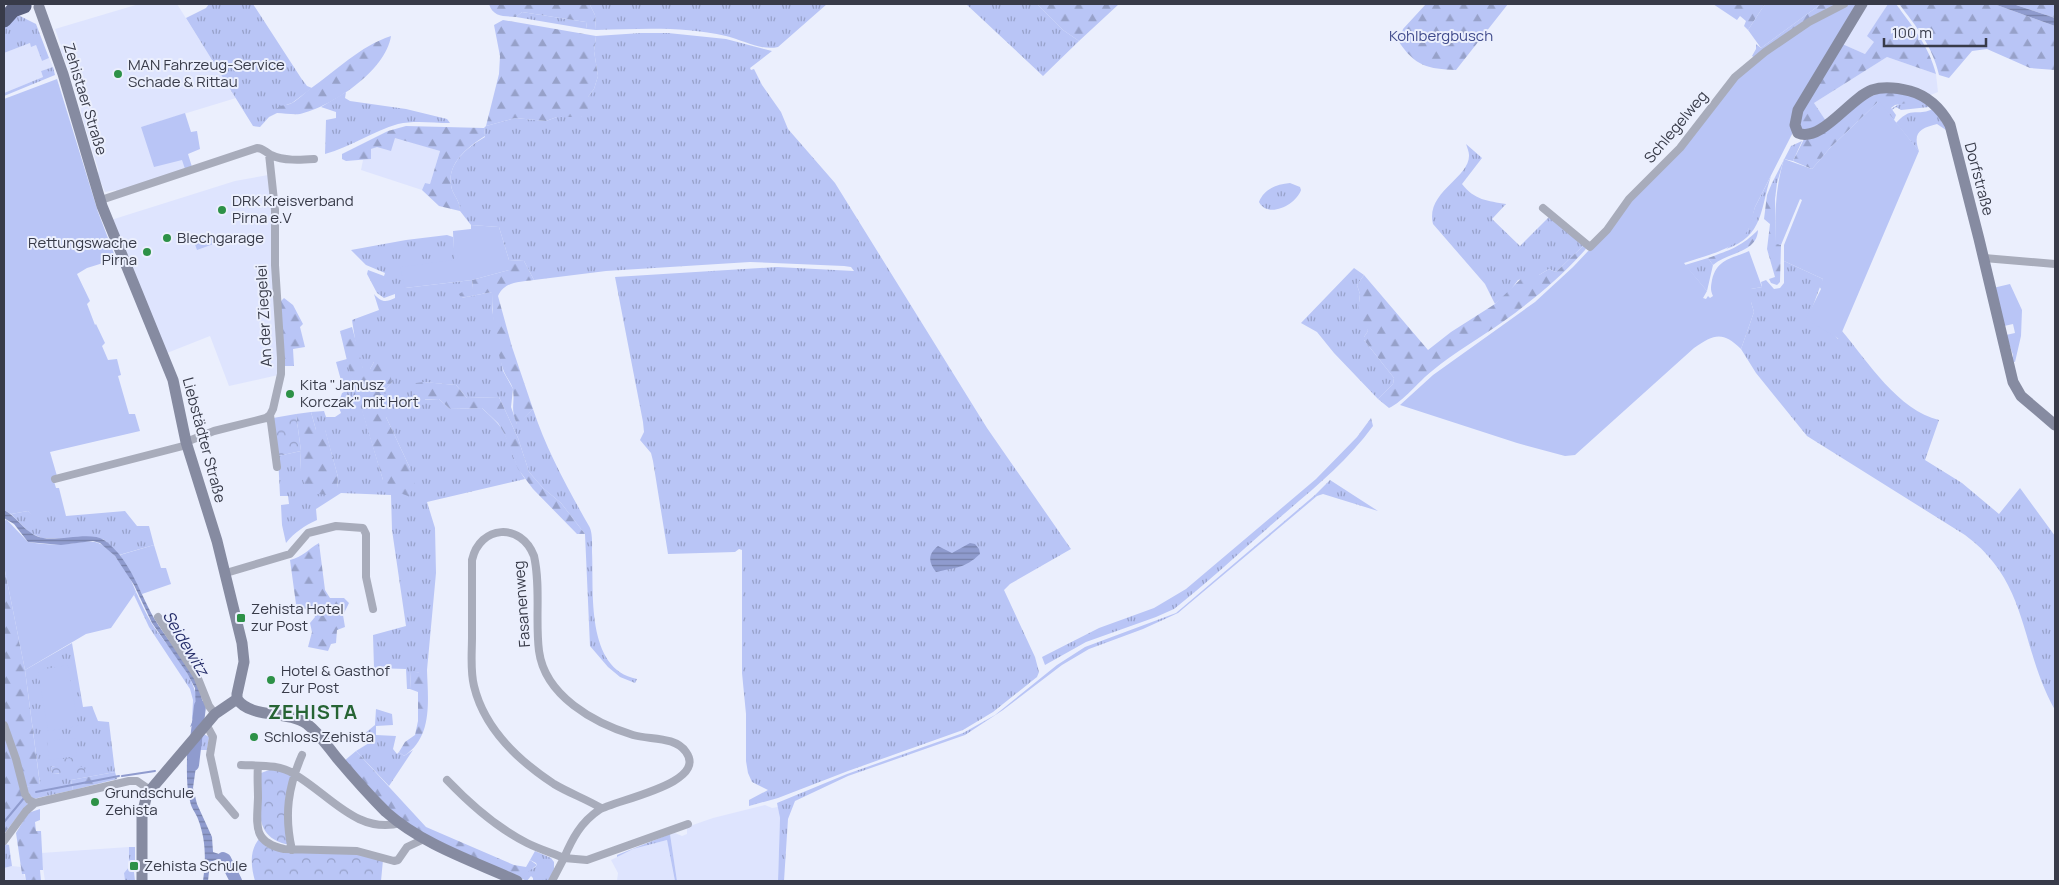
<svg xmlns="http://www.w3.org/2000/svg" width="2059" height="885" viewBox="0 0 2059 885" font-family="Manrope,sans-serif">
  <defs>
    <pattern id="grass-tufts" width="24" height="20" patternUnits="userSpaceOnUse" patternTransform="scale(1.25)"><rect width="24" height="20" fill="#b9c5f6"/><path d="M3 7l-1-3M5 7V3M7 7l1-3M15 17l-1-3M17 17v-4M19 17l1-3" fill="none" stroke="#97a1c9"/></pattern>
    <pattern id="forest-firs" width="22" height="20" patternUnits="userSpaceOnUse" patternTransform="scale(1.25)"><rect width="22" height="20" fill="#b9c5f6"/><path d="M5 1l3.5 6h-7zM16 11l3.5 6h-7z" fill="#97a1c9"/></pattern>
    <pattern id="park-crowns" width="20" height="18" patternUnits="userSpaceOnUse" patternTransform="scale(1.25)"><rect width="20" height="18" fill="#b9c5f6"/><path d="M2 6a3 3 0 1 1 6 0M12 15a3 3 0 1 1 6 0" fill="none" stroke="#97a1c9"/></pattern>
    <pattern id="water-rules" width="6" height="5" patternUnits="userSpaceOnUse" patternTransform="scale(1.25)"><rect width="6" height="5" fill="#8f9bce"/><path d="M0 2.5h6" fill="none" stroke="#7680a9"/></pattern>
  </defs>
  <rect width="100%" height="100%" fill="#ebeffd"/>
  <path fill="#dee4fe" d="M139,4H177L236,98L141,127L183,160L185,169L117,192L116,190L105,192L97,173L99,172L82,116L76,85L71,68H69L60,49L62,48L55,29Z
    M1867,4H1888L1868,36L1875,42L1865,54L1842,44Z
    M30,43L36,45L42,61L49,58L53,67L41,71L43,77L4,93V53Z
    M1887,57L1936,74L1938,92L1928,96L1826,121L1814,103Z
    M395,137L440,151L430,184L425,183L422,190L361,170L363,160L371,159V149Z
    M268,175L272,210L278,375L229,386L210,336L167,353L111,220L235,181Z
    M765,805L772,808L778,807L780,818L778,881H677L670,834L675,833L682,836L687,834V827L713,818Z
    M667,840L675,881H617L618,873L611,860L633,849Z
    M129,847V867L124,873L125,881H45L41,853Z
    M12,866L21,867L26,881H4V868Z"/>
  <path fill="url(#grass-tufts)" fill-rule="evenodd" d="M209,4H253L301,78L307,86L312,88L292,103L277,108V113L269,117L260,127L253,126L186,18L206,8Z
    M582,4H827L778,47C761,51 743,40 726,36C683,26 640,29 596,30L595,15L590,5Z
    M966,4H1037L1063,30L1079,41L1043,76Z
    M522,12L586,22L587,29L516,17Z
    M18,15L36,24L49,58L42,61L36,45L31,47L30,43L4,53V25Z
    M641,33H668L726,39L772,51L750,68L751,70L754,69L762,85L781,112L788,129L835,183L987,428L1071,549L1010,584L1004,590L1035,657L1039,672L1037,677L993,712L963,730L848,771L778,798L749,806V800L768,790L752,782L748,773L746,761V714L742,673V550L739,549L735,552L668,554L653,461L651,453L640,440L644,432L643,422L615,277L777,267L854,271L851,267L844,266L750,262L606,271L534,280L524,261L509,260L499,227L471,225L460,211C461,201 452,195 451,185C447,163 469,146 485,137L484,128L486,126L515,118L546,121L557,117H581L588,97L594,89L598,76L594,51L596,36Z
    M53,67L55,75L4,96V93L43,77L41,71Z
    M346,92L345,98L350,101L406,109L447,119L450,123C433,123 415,120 398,124C373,131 351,147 325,154L326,120L336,118V112L321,107Z
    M1914,95L1929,107L1901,110L1896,107L1892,110L1891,109Z
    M1933,109L1949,132L1937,124C1921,128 1912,132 1919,151L1896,123C1912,105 1916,117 1933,109Z
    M1802,141L1793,161L1784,159L1777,183H1772L1791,146Z
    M1466,144L1482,158L1462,184C1474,200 1488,201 1506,204L1492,219L1520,246L1550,216L1584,245L1556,272L1549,269L1539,275L1518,280L1509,292L1495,304L1485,284L1433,224C1425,192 1470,178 1469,155C1469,152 1467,147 1466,144Z
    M1771,176C1760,209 1764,236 1726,249L1748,230L1755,207Z
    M1290,183L1300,187L1301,190C1296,205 1268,219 1259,202C1264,189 1277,184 1290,183Z
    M447,235L453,237L455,260L405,288L472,280L473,288L461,298L492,292V309L503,371L513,389L511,407L517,424L533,409C546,449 569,491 589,526C593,533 592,545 592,552C594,591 585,669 637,679L635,683L620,677L608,667L590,646L585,534L561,503L543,488L529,472L518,438L499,397L467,398L456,385L423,382L425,400L439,399L450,409L482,408C490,416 498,422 503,431C512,447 514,464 525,479L427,502L435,528L436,573L427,670L417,673L411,672L410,689H407L406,669L374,668L373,635L406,626L392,530L391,495L341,493L316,509L317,520C304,526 295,532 286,543L282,525L281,505L289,504L288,496H280L278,456L301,451L300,470L337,488L338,477L325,430H316L311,412L324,411L326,417H335L341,413L338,405L342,393L348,390L342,384L336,362L347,359L383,480L410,468L386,417L384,392L392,382L374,362L370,369H363L357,352L352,320L379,310L374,294C381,302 385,303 395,298V294L384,298L377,293L367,274L368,270L384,276L385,273L366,265L351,250L406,240Z
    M1708,258L1713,265L1707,291L1685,265Z
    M1784,261L1823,279L1811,311L1838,339L1842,331C1867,361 1899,411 1939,420L1925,460L1962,483L1999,514L2020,488L2055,536V710C2019,646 2030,583 1965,535L1807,436L1756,373L1741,349L1754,312L1751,302V289L1762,287L1761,282L1766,280L1774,289L1780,288L1784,283Z
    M1354,268L1364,275L1357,285L1360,294L1359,302L1368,331L1364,337V340L1394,378L1393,384L1378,399L1334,353L1317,332L1301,323Z
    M1371,418L1373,426C1344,466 1305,495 1269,527C1238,554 1207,583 1174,609L1156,617L1086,642L1045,665L1042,657L1099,628L1154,608L1186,589L1316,479L1357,437Z
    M1330,480L1378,511L1323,494L1317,496L1178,613L1143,629L1089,649L1062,665L1003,710L965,735L848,776L795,801L788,819L784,881H778L780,818L777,803L847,774L963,733L995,715L1057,665L1085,647L1176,613L1315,495Z
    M28,511L33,516H66L125,511L137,526H149L154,545L119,555L103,539L42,538L30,533L11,514Z
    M136,592C141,603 146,614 152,624C168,649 211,689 192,720L193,700L190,689L149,627L134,595Z
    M72,643L83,707L92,706L98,721L109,722L115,772L71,780L73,790L33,799L25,787L40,784L25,670ZM55,766L86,775L52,773L51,767Z
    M376,709L392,714L393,725L376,726V735L396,736L393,749L397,754L399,752L404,756L413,750L389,786L356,751L369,743L364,734L375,725Z
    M204,734L209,737L207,750H199L200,737Z
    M670,834L677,881H675L667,840L633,849L617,857V855Z
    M5,844L9,845L12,866L4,868Z
    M129,847H135V862L133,863L135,881H125L124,873L129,867Z
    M535,851L551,858L554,862V869L549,881H533V878L531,876L527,881L515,876L517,872L534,868L537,865L536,863L530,860Z"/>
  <path fill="url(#forest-firs)" d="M489,4L590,5L595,15L596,30L587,29L586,22L522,12L516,17C503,16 493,17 489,4Z
    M1037,4H1119L1079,41L1063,30Z
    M1426,4H1508L1456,70C1428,69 1415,66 1399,42L1403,29Z
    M1713,4H1765L1748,30L1744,26L1746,21L1740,16L1737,20Z
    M1821,4H1838L1755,58L1752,56L1756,49V44L1761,48Z
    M1888,4H1896C1912,26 1929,46 1936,74L1887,57L1814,103L1826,121L1822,125L1801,131L1799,116L1840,43L1865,54L1874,42L1867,36Z
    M1899,4H1994L2055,26V70L2030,68L1987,49L1972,51L1949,78L1939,75C1933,47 1916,26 1899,4Z
    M2013,4H2055V18Z
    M503,20L596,36L594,51L598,76L594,89L588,97V112L581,117H557L546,121L515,118L486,126L499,74L500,56L494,25Z
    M391,36C386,71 331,107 300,114C293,115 284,113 277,113V108C282,104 286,106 292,103C298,100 304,93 310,89C336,71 360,46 391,36Z
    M1889,89L1914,95L1913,102L1895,105L1891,108L1896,115L1894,120L1878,102L1830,148L1812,169L1793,161L1804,139L1860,101Z
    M406,126L484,128L485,136C469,146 447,163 451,185C452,195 461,201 460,211L439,206L422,190L425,183L430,184L440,151L395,138L391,151L377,147L371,149V159L346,161L342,159V154L388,131Z
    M1772,183H1777L1775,199L1776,243L1781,245L1780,282L1777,285L1771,283L1769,279L1775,277L1767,249L1770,224L1764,219L1767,195Z
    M1758,230C1757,253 1728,252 1713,265L1708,258C1730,250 1741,247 1758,230Z
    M1584,245L1587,247L1585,250C1561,277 1533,300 1504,321C1480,338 1455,352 1432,371C1419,381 1403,402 1389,408L1378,399L1393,384L1394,378L1364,340V337L1368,331L1358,311L1360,294L1357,285L1364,275L1428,350L1451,332L1495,304L1527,273L1539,275L1549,269L1556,272Z
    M509,260L524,261L534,280C520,282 505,281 498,296L512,347L533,409L523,419L522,424H517C510,408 515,405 513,390C512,383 505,376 503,369C495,345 492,317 492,292L461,298L459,294L467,289L473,288L472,280L509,270Z
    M284,298L293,305L303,324L300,327L305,347L293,349L294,366H283L280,302Z
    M352,327L363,368L370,369L374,362L379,361C387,366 390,372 392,382L384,392L392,411L386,417L410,468L415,485L408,496L400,493L383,480L348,365L340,331Z
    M424,382L456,385L467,398L499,397L518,438L529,472L543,488L561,503L585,534H577L533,489L518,469L504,433L498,423L482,408L450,409L439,399L417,400L412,389L416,383Z
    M311,412L316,430L325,429L338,477L337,488L329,495L307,493L300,470L301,451L296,414Z
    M319,543L325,590L330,598H344L349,603L343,615L345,627L337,630L336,643L331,644L328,651L308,647L312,632L310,623L315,617L312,606L305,609L296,604L290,560C304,556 307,550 319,543Z
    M4,566L25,670L40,785L25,787L4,722Z
    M423,670H427C428,701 433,737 404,756L399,752L405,742L415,735L418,721V692L410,689L411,672L414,671L417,673Z
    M4,732L28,805L24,808L4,834Z
    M356,751L426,827L514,865L526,867L530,860L537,865L528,872L517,873L515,876L425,835L403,820L391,810L344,761Z
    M115,772L117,779L73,790L71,780Z
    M40,809V820L35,822L36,831H41L43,870H40L41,881H26L25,874H22L16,833L28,813Z"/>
  <path fill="url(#park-crowns)" d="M208,233L216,236L219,242L197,250L192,236H200Z
    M296,414L301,451L278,456L273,418Z
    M75,757L76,766L84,767L86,775L60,779L59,773H52L51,767L55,766L57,760Z
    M272,769L293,774L290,845C250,838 261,804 261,773Z
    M259,839L267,847L275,850L357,852L383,860L381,881H255C251,867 249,851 259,839Z"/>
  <path fill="#b9c5f6" d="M1765,4H1821L1761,48L1748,30Z
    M1851,4H1858L1755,207C1753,214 1752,223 1748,230C1738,249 1704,256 1684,263L1707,291L1703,298L1706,299L1708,296L1710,298L1713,296C1710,290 1711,286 1712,280C1717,259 1731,259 1749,251L1762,287L1751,289L1756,297L1751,302L1754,312L1741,349C1723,331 1714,334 1694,348L1575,455L1565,456L1517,443L1400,405L1433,375L1535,302L1573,267L1609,229L1627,205L1730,86L1766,52L1837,9Z
    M57,79L98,212L116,259L87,268L77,274L90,301L87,304L95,325L96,324L105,343L102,346L108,360L117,359L121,375L118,376L129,414H135L140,431L50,452L57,476L53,478L56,488H59L66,516H32L28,511L11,514L4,510V99Z
    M1879,101L1919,151L1839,339L1806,319L1821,289L1819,286L1823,279L1784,261V245L1802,200L1800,199L1781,245L1776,244C1775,212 1775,190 1784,159L1812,169L1830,148Z
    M185,113L191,132L197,131L200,149L188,154L192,167L185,169L182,160L154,167L141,127Z
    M471,225L499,227L509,260V270L472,280L405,288L400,267L454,260L453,231L471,229Z
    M2010,284L2022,310L2021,336L2015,362L2010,361L2009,357H2013V355L2006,335L2015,333L2013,324L2004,326L1993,288Z
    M6,519L28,542C40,544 52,545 64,544C74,544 85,540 95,542C112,545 131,577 136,592L111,628L86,634L25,670L4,566V523Z
    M154,545L161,568H166L171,584L142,594L120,555Z
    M68,665L78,726L48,731L38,670Z
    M75,738L77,756L49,760L47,741Z"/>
  <path fill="url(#water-rules)" d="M1994,4H2013L2055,18V26Z
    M4,510C18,517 26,535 43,538C60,541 91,531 104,540C132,560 140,596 157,623C169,642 194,670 200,691C203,700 203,709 202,718L190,727L196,713L195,688L187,673L152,623L134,585L115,556L100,543L93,541L61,545L28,542L14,524L4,518Z
    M970,543L975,544L979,549L980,554C964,569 956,567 936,572C928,562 928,554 938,546L952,553Z
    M199,745L193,788L197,804L212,837L213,852L228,857L233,869L229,871L224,861L218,859L210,862L208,881H203C206,859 206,840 198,819C196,813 191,808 190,801C186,786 187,770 187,754Z"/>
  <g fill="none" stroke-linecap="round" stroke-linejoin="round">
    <path stroke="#8f9bce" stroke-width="2" d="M122,776L155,771
      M36,792L119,776
      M4,822L24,798"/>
    <path stroke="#8f9bce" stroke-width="12" d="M193,765L200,706
      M223,858L225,859L236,881"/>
    <path stroke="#a8acbb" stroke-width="8" d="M101,200L257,148C263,148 265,152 271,155C284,161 300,160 314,159
      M1543,208L1590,247L1607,230L1629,199L1680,148L1735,77L1765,52L1809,22L1844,4
      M1984,258L2055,264
      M270,415L277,467
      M186,442L214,431L266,418L270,415L273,409L281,374V358L275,265V210L269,154
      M55,479L187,445
      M226,573L290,554L308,533L336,526L363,528L366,534V577L373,609
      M158,617L197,676L209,706L215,714
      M206,724L213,737L210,755L219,796L235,815
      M4,725L16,759L25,794L29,800L35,803
      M241,765C259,766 279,764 294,774C329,794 357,835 401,823
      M258,766C257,777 258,787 258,798C257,825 252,842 284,849L357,851L394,861L398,860L407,847L424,839
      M447,780C470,804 497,828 527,843C539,849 552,853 564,858C572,839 581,822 599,810C614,800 709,784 686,752C675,736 650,740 633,735C594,723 545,696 539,651C535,620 541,587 534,556C521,522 480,525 472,560C472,586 472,611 472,637C472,653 470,670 474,686C484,728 519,761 554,784C569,793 586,799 601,808
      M4,841L26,811L35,803L129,781H137L150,790
      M292,850C284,815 288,787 302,755
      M552,881L564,858L587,860L688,824"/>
    <path stroke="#868ba1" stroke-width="11" d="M1862,4L1798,110L1795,125L1798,133C1821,143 1850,98 1872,90C1884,86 1898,88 1910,91C1928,96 1941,109 1950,125L1979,239L2013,382L2021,396L2055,425
      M39,7L63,74L102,206L173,380L186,442L217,541L242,643L244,662L237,694V699
      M237,699C251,719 287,710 307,724C319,733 328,747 337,758C353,777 369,795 386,812C423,845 473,861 517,881
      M142,881V815L147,794L215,714L237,699"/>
    <path stroke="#59607e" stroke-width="15" d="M4,20L13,10L24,6"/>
  </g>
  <g fill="#2d9147" stroke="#ebeffd" stroke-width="2">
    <circle cx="118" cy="74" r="5"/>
    <circle cx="222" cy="210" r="5"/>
    <circle cx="167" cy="238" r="5"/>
    <circle cx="147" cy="252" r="5"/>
    <circle cx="290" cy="394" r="5"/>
    <rect x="236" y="613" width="10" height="10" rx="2.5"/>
    <circle cx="271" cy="680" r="5"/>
    <circle cx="254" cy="737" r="5"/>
    <circle cx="95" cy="802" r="5"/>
    <rect x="129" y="861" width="10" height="10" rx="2.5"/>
  </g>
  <g text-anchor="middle" stroke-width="4" stroke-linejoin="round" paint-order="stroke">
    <g font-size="15" fill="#404b8c" stroke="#ebeffd">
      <text x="1441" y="41">Kohlbergbusch</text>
    </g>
    <g font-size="15" fill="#383b49" stroke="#ebeffd" text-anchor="start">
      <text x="128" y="70">MAN Fahrzeug-Service<tspan x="128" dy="17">Schade &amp; Rittau</tspan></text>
      <text x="232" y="206">DRK Kreisverband<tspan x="232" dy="17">Pirna e.V</tspan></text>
      <text x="177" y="243">Blechgarage</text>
      <text x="137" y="248" text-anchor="end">Rettungswache<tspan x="137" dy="17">Pirna</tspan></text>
      <text x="300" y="390">Kita "Janusz<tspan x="300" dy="17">Korczak" mit Hort</tspan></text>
      <text x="251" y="614">Zehista Hotel<tspan x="251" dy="17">zur Post</tspan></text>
      <text x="281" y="676">Hotel &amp; Gasthof<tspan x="281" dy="17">Zur Post</tspan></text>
      <text x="264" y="742">Schloss Zehista</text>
      <text x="105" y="798">Grundschule<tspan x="105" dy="17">Zehista</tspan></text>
      <text x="144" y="871">Zehista Schule</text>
    </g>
    <g font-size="15" fill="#383b49" stroke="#ebeffd">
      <text transform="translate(85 99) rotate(73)" y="5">Zehistaer Straße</text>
      <text transform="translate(1676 127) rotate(-50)" y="5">Schlegelweg</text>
      <text transform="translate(1979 179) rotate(75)" y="5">Dorfstraße</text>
      <text transform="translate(264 316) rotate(-93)" y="5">An der Ziegelei</text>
      <text transform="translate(204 440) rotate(75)" y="5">Liebstädter Straße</text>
      <text transform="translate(522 604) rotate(-94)" y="5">Fasanenweg</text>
    </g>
    <g font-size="16" font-style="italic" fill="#242c69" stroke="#ebeffd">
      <text transform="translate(186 643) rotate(59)" y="6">Seidewitz</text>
    </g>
    <g font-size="20" font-weight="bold" letter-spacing="1" fill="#266434" stroke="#ebeffd">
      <text x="313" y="719">ZEHISTA</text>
    </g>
  </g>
  <rect width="2059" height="885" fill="none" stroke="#383b49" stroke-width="10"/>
  <path d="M1884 38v8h102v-8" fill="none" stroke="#383b49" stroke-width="2.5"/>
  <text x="1892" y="38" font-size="15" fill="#383b49" stroke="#ebeffd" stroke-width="4" paint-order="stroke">100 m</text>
</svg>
